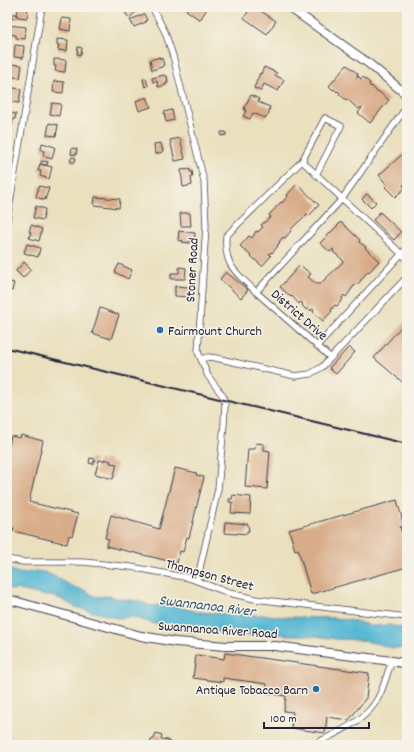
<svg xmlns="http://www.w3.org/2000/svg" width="414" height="752" viewBox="0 0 414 752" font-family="Dekko,sans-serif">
  <rect width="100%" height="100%" fill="#f7f3e8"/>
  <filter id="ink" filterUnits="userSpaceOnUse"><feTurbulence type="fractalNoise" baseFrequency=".025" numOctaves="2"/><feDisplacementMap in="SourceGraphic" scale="8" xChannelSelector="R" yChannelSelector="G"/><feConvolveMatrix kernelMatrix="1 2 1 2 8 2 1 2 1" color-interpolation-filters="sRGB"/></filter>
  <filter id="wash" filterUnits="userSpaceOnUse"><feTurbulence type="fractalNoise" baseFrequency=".012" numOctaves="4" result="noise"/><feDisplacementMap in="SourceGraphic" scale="16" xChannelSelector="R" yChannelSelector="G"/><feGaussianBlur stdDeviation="0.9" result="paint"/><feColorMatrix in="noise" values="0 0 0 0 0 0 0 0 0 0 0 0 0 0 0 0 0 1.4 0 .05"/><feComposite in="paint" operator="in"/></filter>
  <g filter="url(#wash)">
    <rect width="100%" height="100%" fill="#eae0be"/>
    <path fill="#54b7d3" stroke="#3b6c87" d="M7,569L22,574L35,571L44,572L58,578L71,586L86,591L96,597L109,596L121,599L138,601L151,606L167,604L198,612L240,615H268L282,617L335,618L354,621L372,626L389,625L407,629V648H392L379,644L361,640L337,639L315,636L271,634L259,636L208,631L191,632L162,626L133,617L117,618L75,607L61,599L52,596H45L16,589L12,590L7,588Z"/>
    <g id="blocks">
      <path fill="#d8ac88" d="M19,7H28L27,18L18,17V15L17,14Z
        M63,7H72V10L62,9Z
        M128,7H140L141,8L129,18L124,11Z
        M189,7H208L200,20L186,10Z
        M251,7H255L276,21L267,34L244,18Z
        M11,14H17L16,19L10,18Z
        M144,14L147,20L145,21L146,22L134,27L130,20Z
        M62,18L71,19L70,31L60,29Z
        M7,25L26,27L25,39L16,38V35L7,34Z
        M57,39L68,40L67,51L58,50L59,45H57Z
        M15,45L24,46L23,58L14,57Z
        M78,47L82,48L81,55L77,54Z
        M160,57V59L162,58L164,65L162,66V67L152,70L150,60Z
        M54,59L66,60L65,72L55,71L56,66H54Z
        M8,64L22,65L20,78L7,76Z
        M347,65L358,74L357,78L358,76L361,79L363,77L370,83L369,85L371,87L372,86L377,92L378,91L389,100L370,123L358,113L362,108L361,107L359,109L356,107L347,99L346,100L339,94L340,93L338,91L337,92L334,89L333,90L329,86Z
        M264,67L277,73L275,75L284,80L278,91L264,84L261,91L254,88L260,73L261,74Z
        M164,75L165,76H167L168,83H166V85L158,87L157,81L153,82L152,78Z
        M146,78L148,86L145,87L143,79Z
        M54,81L64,82L63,93L53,92Z
        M7,87L21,89L19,103L7,101Z
        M251,95L259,99L258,102L270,107L268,116H266L265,118L253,113L250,119L243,116L246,111L244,108Z
        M147,97L151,107L139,111L136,101Z
        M52,103L61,104L59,116L50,114Z
        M172,110L174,120L166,122L164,112Z
        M7,112L16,114L15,119H13L12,125L7,124Z
        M49,123L58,125L56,136L47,135Z
        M221,132H226V135L221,136Z
        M7,134H9L8,139L11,140L9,147L7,146Z
        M180,138L185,159L175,161L170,140Z
        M42,143L55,147L52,159L43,156L44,151L41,150Z
        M161,143L163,152L155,154L154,144Z
        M72,148L77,149L76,155L71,154Z
        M407,150V183L403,185L405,188L395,197L385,187L387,185L379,175Z
        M72,157L76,158L74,163L70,161Z
        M41,161L48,162L47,165L41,164Z
        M40,164L52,167L49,179L40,176L41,171H38Z
        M190,169V172L192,171L193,177H191L192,185L183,187L181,170Z
        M297,184L319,205L309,216L307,214L290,230L291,231L285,238L283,237L279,242L280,243L277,245L278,246L272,253L271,252L269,254L271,256L262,266L240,246L249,236L252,238L256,231L258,232L263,227L261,225L271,217L269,215L281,202L282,203L288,196L287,195Z
        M39,186L49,188L45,200L36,197Z
        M367,194L376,202L371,208L362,199Z
        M95,197L120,199L119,208L94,205Z
        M36,206L45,209L43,220L33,218Z
        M380,212L401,232L394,240L373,220Z
        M180,213H190L191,226H181Z
        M341,222L360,240L359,242L366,247L365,248L379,261L369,272L368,271L358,284L356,283L346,297L344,295L342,298L343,299L337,306L335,305L331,310L332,311L323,321L313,312L314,310L312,309L311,311L308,308L306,310L302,305L303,304L301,302L299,304L292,296L291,297L280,287L300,265L311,274L308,277L316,284H320L343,262L342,259L333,252L334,251L333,249L330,252L320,243Z
        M31,225L42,229L39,241L29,238L31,232H29Z
        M179,231L195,233L194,242L190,241V243L182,242L183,241L178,240Z
        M27,244L40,248L38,257L24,253Z
        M24,262L31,269L23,278L16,271Z
        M119,264L132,270L128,279L115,272Z
        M179,267L186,268L185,279H171V273H179Z
        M226,272L248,290L241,298L220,279Z
        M7,281L14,283L12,291L7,290Z
        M175,286L189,287V297L175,296Z
        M100,308L119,315L111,339L92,333Z
        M407,320V386L374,358Z
        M349,347L355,352L336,374L329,368Z
        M21,435L43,441L29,502L78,514L72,536L69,535L67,544L13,531L14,528L7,527V455L11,436L20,438Z
        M256,443L264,444V450L270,451L267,489L245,487L248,449H255Z
        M90,458L95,459L93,464L89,463Z
        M104,459L111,461L110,463L117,464L113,479L95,474L99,460L104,461Z
        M175,468L197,473L196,475L204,477L189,538L187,537L183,552L180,551L177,563L106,546L109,539L105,538L111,515L159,529Z
        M233,495L251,497L250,514L231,513L232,502H229V499H232Z
        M397,500L404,526L400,527L407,550V567L311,594L298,549L295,550L289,530Z
        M225,522L248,524L249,531H247V534L237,533V534L224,533Z
        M225,653L369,673L366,698L349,720L327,717L325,733L291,728L293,712L284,711L286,696L266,693L267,684L223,678V682L193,678L196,655L224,659Z
        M156,733L162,735L161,739L168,740L169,742L173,744L172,745H150L151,740L154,739Z"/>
    </g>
  </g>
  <g filter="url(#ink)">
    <use href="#blocks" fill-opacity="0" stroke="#403e4f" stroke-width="1"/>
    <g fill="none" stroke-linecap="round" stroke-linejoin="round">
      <g stroke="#403e4f" stroke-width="7">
        <path id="minor" d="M152,7L165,32L173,56L204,181L206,226L198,352L208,376L223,396L225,405L224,424L218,489L197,581
          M302,161L325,118L341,126L316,175
          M7,221L42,7
          M256,292C236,272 224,267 226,236L302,161L407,259
          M318,345L407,248
          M331,358L256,292L342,199L407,106
          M201,359L208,357L216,358L295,376L310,374L322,367L407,277
          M7,559L23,562H83L131,567L189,578L229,593L255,599L407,617
          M313,745C335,733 366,722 378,698C384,687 387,673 392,661"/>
      </g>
      <g stroke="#403e4f" stroke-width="10">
        <path id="secondary" d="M289,7L368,63L407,95
          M7,599L141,636L176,642L226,646H275L392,661L407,664"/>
      </g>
      <use href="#minor" stroke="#fff" stroke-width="5.5"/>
      <use href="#secondary" stroke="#fff" stroke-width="8"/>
      <path stroke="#22223b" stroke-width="2" d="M7,348L407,444"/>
    </g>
  </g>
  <g fill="#1f6fb2" stroke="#f7f3e8" stroke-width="1.5">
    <circle cx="160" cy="330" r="4"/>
    <circle cx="316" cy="689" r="4"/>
  </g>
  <g text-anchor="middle" stroke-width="3" stroke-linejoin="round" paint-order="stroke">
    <g font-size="14" fill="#22223b" stroke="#f7f3e8">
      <text transform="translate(191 270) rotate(-87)" y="5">Stoner Road</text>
      <text transform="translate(300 314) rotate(41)" y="5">District Drive</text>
      <text transform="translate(210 574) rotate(15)" y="5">Thompson Street</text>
      <text transform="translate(218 629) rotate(4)" y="5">Swannanoa River Road</text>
    </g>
    <g font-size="14" fill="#22223b" stroke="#f7f3e8" text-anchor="start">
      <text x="168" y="335">Fairmount Church</text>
      <text x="308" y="694" text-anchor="end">Antique Tobacco Barn</text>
    </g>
    <g font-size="15" font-style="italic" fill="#345670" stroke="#f7f3e8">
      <text transform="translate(207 605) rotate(7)" y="5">Swannanoa River</text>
    </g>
  </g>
  <rect width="414" height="752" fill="none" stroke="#f7f3e8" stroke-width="24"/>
  <path d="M264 722v6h105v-6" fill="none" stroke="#22223b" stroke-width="2"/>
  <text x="270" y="722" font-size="12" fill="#22223b" stroke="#f7f3e8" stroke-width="3" paint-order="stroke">100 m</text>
</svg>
